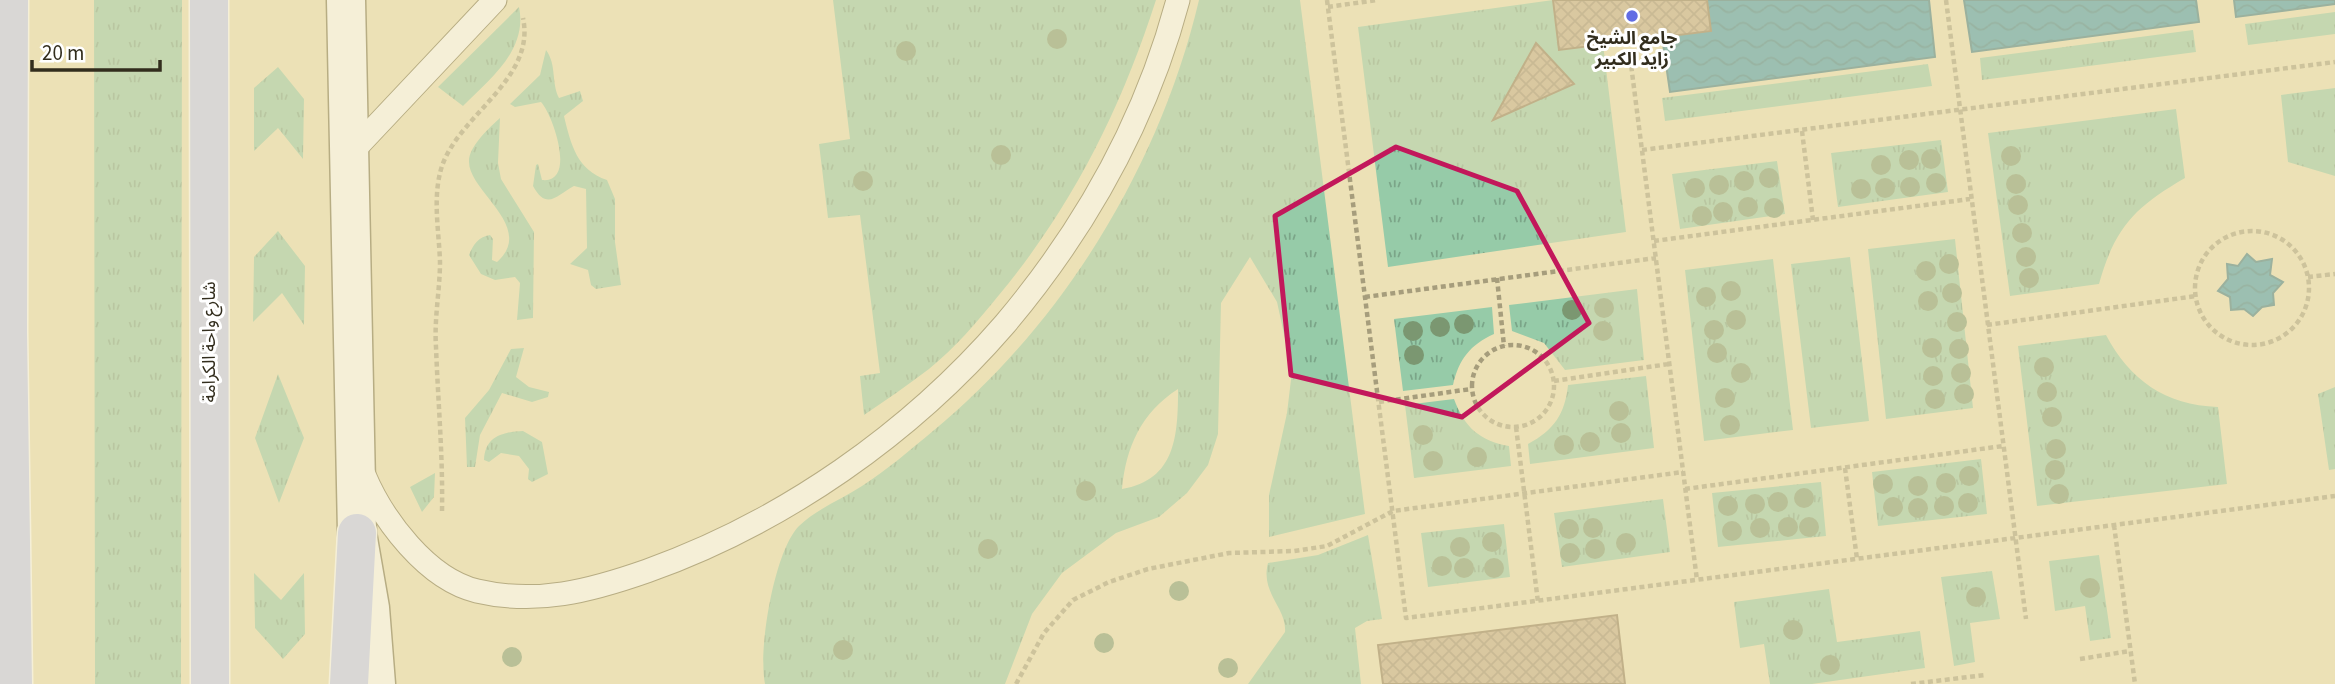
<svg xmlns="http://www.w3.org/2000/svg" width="2335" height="684" viewBox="0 0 2335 684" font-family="'Source Sans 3','Noto Sans Arabic',sans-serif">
  <defs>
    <pattern id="grass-tufts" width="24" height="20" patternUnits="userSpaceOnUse" patternTransform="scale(1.75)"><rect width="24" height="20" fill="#96cba8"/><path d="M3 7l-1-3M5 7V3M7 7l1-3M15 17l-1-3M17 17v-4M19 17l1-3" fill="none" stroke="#7ba588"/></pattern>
    <pattern id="water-waves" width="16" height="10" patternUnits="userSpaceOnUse" patternTransform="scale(1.75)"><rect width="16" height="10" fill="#3b96aa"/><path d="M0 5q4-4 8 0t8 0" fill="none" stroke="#327b8a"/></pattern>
    <pattern id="building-cross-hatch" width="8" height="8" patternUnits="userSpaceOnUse" patternTransform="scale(1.75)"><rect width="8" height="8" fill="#c2a885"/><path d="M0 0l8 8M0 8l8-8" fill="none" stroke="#9e896c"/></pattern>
  </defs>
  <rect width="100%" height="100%" fill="#ece1b6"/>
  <path fill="url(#grass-tufts)" fill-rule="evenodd" d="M94,0H182L181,684H95Z
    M833,0H1156C1121,109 1072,207 999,295C978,321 955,348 929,369C908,385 886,400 864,415L860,376L880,373L860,215L828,218L819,144L850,139Z
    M1199,0H1300L1365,514L1269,537V495L1287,413L1292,371L1277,302L1250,257L1221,303L1218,434L1208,465L1187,493L1159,517L1116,533L1062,573L1032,614L1005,684H765C758,650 774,551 799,526C815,510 842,499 862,486C887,470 910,450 933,431C1064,323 1160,165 1199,0ZM1178,389C1178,435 1176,480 1122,489C1126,447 1141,413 1178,389Z
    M1553,0L1560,50L1603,44L1626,232L1388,267L1358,27Z
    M519,7C528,50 490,79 463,106L438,87Z
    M2335,12V34L2248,45L2245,24Z
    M2193,30L2196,52L1982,80L1980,58Z
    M546,50C557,65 551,82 559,98L580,91L583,101L564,116C571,145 577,170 607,180L615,199V242L621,285L596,289L591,285L588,270L570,264L587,248L586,189L574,186C558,194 547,212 533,186L536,165L538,164L542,180C577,184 553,115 541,102L515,107L510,104L540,75Z
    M1928,64L1932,86L1665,121L1662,98Z
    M278,67L304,99L303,159L278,128L254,151V88Z
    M2335,88V176L2288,162L2281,95Z
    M2176,109L2185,178C2135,207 2115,227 2099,284L2010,296L1988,133Z
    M500,118L498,163L501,179L534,232L533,318L517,320L520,283L515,277L495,280L481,274L469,255C473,245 478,237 490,235L493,239L492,260L497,262C536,227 469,192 469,162C468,147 490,127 500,118Z
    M1941,140L1948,192L1838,207L1831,153Z
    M1777,161L1785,214L1680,229L1672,174Z
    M278,231L305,266L304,325L282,293L253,322L254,257Z
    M1955,239L1973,408L1886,419L1868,249Z
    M1850,257L1869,421L1811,428L1791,264Z
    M1773,259L1793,430L1704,441L1685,270Z
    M1637,289L1644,360L1565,370L1544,343L1512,331L1509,305Z
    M1492,307L1494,334C1470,345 1459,359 1453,385L1403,391L1394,319Z
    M2106,335C2130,380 2165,405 2218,407L2227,484L2037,506L2018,346Z
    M524,348L516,377L529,387L549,392L548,397L532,402L502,393L480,435L475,467H467L465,418L489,390L511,349Z
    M278,374L304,438L279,503L255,438Z
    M1646,376L1654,448L1530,464L1528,444C1554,430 1565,414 1568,385Z
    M2335,387V469L2329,470L2318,394Z
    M1454,399C1464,427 1480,441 1509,446L1511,466L1414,478L1405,405Z
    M523,431L542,442L548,474L532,482L528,479L529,469L519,456L501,453L489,462L484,460C485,436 503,432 523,431Z
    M1981,459L1987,514L1878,526L1872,472Z
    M435,473L434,497L422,512L410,487Z
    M1821,482L1826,536L1718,547L1712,493Z
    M1663,499L1670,552L1562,567L1554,513Z
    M1504,524L1510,577L1428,587L1421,533Z
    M1368,535L1382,619L1367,621L1355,628L1361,684H1248L1285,632C1287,608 1260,593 1268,563L1318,555Z
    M2099,555L2111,638L2090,641L2085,606L2055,611L2049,561Z
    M1992,571L2000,619L1970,623L1975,662L1954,666L1941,577Z
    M254,573L281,600L304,573L305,634L283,659L255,628Z
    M1829,589L1837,642L1920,631L1925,668L1812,684H1770L1764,644L1740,648L1734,602Z"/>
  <path fill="url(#water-waves)" stroke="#387680" stroke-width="2" d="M1707,0H1929L1935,57L1670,92L1662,37Z
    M1964,0H2196L2199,22L1972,52Z
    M2234,0H2335V4L2236,17Z
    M2247,254L2256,262L2272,259L2270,275L2283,282L2273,293L2274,305L2262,307L2253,316L2244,309L2231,310L2230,297L2218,291L2228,279L2227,264L2238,266Z"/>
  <path fill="url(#building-cross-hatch)" stroke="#8d7553" stroke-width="2" d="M1553,0H1707L1711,31L1559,50Z
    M1536,43L1574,84L1493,120Z
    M1617,615L1625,684H1383L1378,645Z"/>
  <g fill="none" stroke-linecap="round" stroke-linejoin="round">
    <g stroke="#776d46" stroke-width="25">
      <path id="service" d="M348,156L495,0
        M364,475C383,520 427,579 477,591C537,605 590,591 647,571C784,522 910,434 1005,324C1085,229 1146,120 1178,0"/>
    </g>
    <g stroke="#776d46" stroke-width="41">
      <path id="tertiary" d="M346,0L357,533L370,608L376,684"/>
    </g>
    <g stroke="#fff" stroke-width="41">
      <path id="trunk" d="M9,0L8,331L13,684
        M209,0L210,684
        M349,684L357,533"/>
    </g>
    <path stroke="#a69d7c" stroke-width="4.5" stroke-dasharray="5 3.5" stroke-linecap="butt" d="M1327,0L1406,618L2335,496
      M1946,0L2026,619
      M1328,7L1377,0
      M1628,41L1697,580
      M1802,131L1813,220
      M1642,150L2335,62
      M2195 288a57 57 0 1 1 114 0a57 57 0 1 1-114 0Z
      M1654,241L1970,199
      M2308,277L2335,274
      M1497,278L1504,346
      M1365,297L1656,258
      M1987,325L2196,296
      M1472 386a41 41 0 1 1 82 0a41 41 0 1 1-82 0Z
      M1554,381L1669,364
      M1379,402L1471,389
      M1516,427L1538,602
      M1845,468L1857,559
      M1685,489L2003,446
      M442,511C443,456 438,402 436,347C434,318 440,290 440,262C439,230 432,197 442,166C460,114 536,79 523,18
      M2114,525L2135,684
      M2080,659L2130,651
      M1016,684L1044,633L1073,600L1109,582L1148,569L1229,553L1294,551L1327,546L1393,511L1683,472
      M1911,684L1985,675"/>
    <use href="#service" stroke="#fff" stroke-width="23"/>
    <use href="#tertiary" stroke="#fff" stroke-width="38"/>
    <use href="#trunk" stroke="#c0cbfa" stroke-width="38"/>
  </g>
  <g fill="#7b9771">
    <circle cx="1057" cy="39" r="10"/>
    <circle cx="906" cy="51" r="10"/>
    <circle cx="1001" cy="155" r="10"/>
    <circle cx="2011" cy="156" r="10"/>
    <circle cx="1931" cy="159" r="10"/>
    <circle cx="1909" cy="160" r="10"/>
    <circle cx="1881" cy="165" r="10"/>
    <circle cx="1769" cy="178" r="10"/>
    <circle cx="863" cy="181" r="10"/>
    <circle cx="1744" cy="181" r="10"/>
    <circle cx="1936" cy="183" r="10"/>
    <circle cx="2016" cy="184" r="10"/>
    <circle cx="1719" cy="185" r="10"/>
    <circle cx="1910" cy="187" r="10"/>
    <circle cx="1695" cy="188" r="10"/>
    <circle cx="1885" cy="188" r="10"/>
    <circle cx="1861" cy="189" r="10"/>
    <circle cx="2018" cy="205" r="10"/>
    <circle cx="1748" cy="207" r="10"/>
    <circle cx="1774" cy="208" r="10"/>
    <circle cx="1723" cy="212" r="10"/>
    <circle cx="1702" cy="216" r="10"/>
    <circle cx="2022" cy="233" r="10"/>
    <circle cx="2026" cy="257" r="10"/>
    <circle cx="1949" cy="264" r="10"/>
    <circle cx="1926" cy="271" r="10"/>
    <circle cx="2029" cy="278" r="10"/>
    <circle cx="1731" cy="291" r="10"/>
    <circle cx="1952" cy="293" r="10"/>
    <circle cx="1706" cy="297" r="10"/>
    <circle cx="1928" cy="301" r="10"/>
    <circle cx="1604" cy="308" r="10"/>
    <circle cx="1572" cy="310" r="10"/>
    <circle cx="1736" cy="320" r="10"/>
    <circle cx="1957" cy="322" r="10"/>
    <circle cx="1464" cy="324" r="10"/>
    <circle cx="1440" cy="327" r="10"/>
    <circle cx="1714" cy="330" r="10"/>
    <circle cx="1413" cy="331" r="10"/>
    <circle cx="1603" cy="331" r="10"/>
    <circle cx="1932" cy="348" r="10"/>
    <circle cx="1959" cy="349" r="10"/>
    <circle cx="1717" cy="353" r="10"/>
    <circle cx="1414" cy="355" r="10"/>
    <circle cx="2044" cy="367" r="10"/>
    <circle cx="1741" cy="373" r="10"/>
    <circle cx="1961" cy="373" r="10"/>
    <circle cx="1933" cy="376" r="10"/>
    <circle cx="2047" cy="392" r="10"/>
    <circle cx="1964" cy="394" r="10"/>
    <circle cx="1725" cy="398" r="10"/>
    <circle cx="1935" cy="399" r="10"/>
    <circle cx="1619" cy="411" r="10"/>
    <circle cx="2052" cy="417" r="10"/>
    <circle cx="1730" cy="425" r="10"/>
    <circle cx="1621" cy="433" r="10"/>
    <circle cx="1423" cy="435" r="10"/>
    <circle cx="1590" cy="442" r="10"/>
    <circle cx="1564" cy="445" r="10"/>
    <circle cx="2056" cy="449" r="10"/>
    <circle cx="1477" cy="457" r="10"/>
    <circle cx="1433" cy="461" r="10"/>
    <circle cx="2055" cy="470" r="10"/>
    <circle cx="1969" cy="476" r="10"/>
    <circle cx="1946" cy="483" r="10"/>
    <circle cx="1883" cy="484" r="10"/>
    <circle cx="1918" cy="486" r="10"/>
    <circle cx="1086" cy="491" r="10"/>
    <circle cx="2059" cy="494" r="10"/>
    <circle cx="1804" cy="498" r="10"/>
    <circle cx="1778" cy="502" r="10"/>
    <circle cx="1968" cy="503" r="10"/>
    <circle cx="1755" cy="504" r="10"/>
    <circle cx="1728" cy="506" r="10"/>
    <circle cx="1944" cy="506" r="10"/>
    <circle cx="1893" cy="507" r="10"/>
    <circle cx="1918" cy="508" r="10"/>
    <circle cx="1788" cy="527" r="10"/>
    <circle cx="1809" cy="527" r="10"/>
    <circle cx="1593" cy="528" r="10"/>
    <circle cx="1760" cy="528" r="10"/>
    <circle cx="1569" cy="529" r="10"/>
    <circle cx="1732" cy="531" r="10"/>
    <circle cx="1492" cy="542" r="10"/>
    <circle cx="1626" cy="543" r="10"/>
    <circle cx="1460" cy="547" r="10"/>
    <circle cx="988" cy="549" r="10"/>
    <circle cx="1595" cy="549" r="10"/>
    <circle cx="1570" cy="553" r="10"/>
    <circle cx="1442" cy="566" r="10"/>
    <circle cx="1464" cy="568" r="10"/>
    <circle cx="1494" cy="568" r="10"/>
    <circle cx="2090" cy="588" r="10"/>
    <circle cx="1179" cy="591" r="10"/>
    <circle cx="1976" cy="597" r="10"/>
    <circle cx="1793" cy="630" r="10"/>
    <circle cx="1104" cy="643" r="10"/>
    <circle cx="843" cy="650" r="10"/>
    <circle cx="512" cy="657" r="10"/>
    <circle cx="1830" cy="665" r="10"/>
    <circle cx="1228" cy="668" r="10"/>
  </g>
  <path d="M0 0H2335V684H0ZM1396,147L1517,191L1589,323L1462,417L1291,375L1275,216Z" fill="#ece1b6" fill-opacity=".55" fill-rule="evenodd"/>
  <path fill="none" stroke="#c2185b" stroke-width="5" stroke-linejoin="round" d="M1396,147L1517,191L1589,323L1462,417L1291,375L1275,216Z"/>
  <circle fill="#616ce4" stroke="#fff" stroke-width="2.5" cx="1632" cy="16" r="7"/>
  <g text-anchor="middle" stroke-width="6" stroke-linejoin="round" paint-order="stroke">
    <g font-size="18" font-weight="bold" fill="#322d1d" stroke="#fff">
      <text x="1632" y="44">جامع الشيخ<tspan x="1632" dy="21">زايد الكبير</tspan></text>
    </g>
    <g font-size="18" fill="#322d1d" stroke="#fff">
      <text transform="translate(209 342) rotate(-90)" y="6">شارع واحة الكرامة</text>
    </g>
  </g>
  <path d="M32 60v10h128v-10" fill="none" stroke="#322d1d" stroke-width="3.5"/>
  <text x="42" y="60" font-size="21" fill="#322d1d" stroke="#ffffff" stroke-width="5" paint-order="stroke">20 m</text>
</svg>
